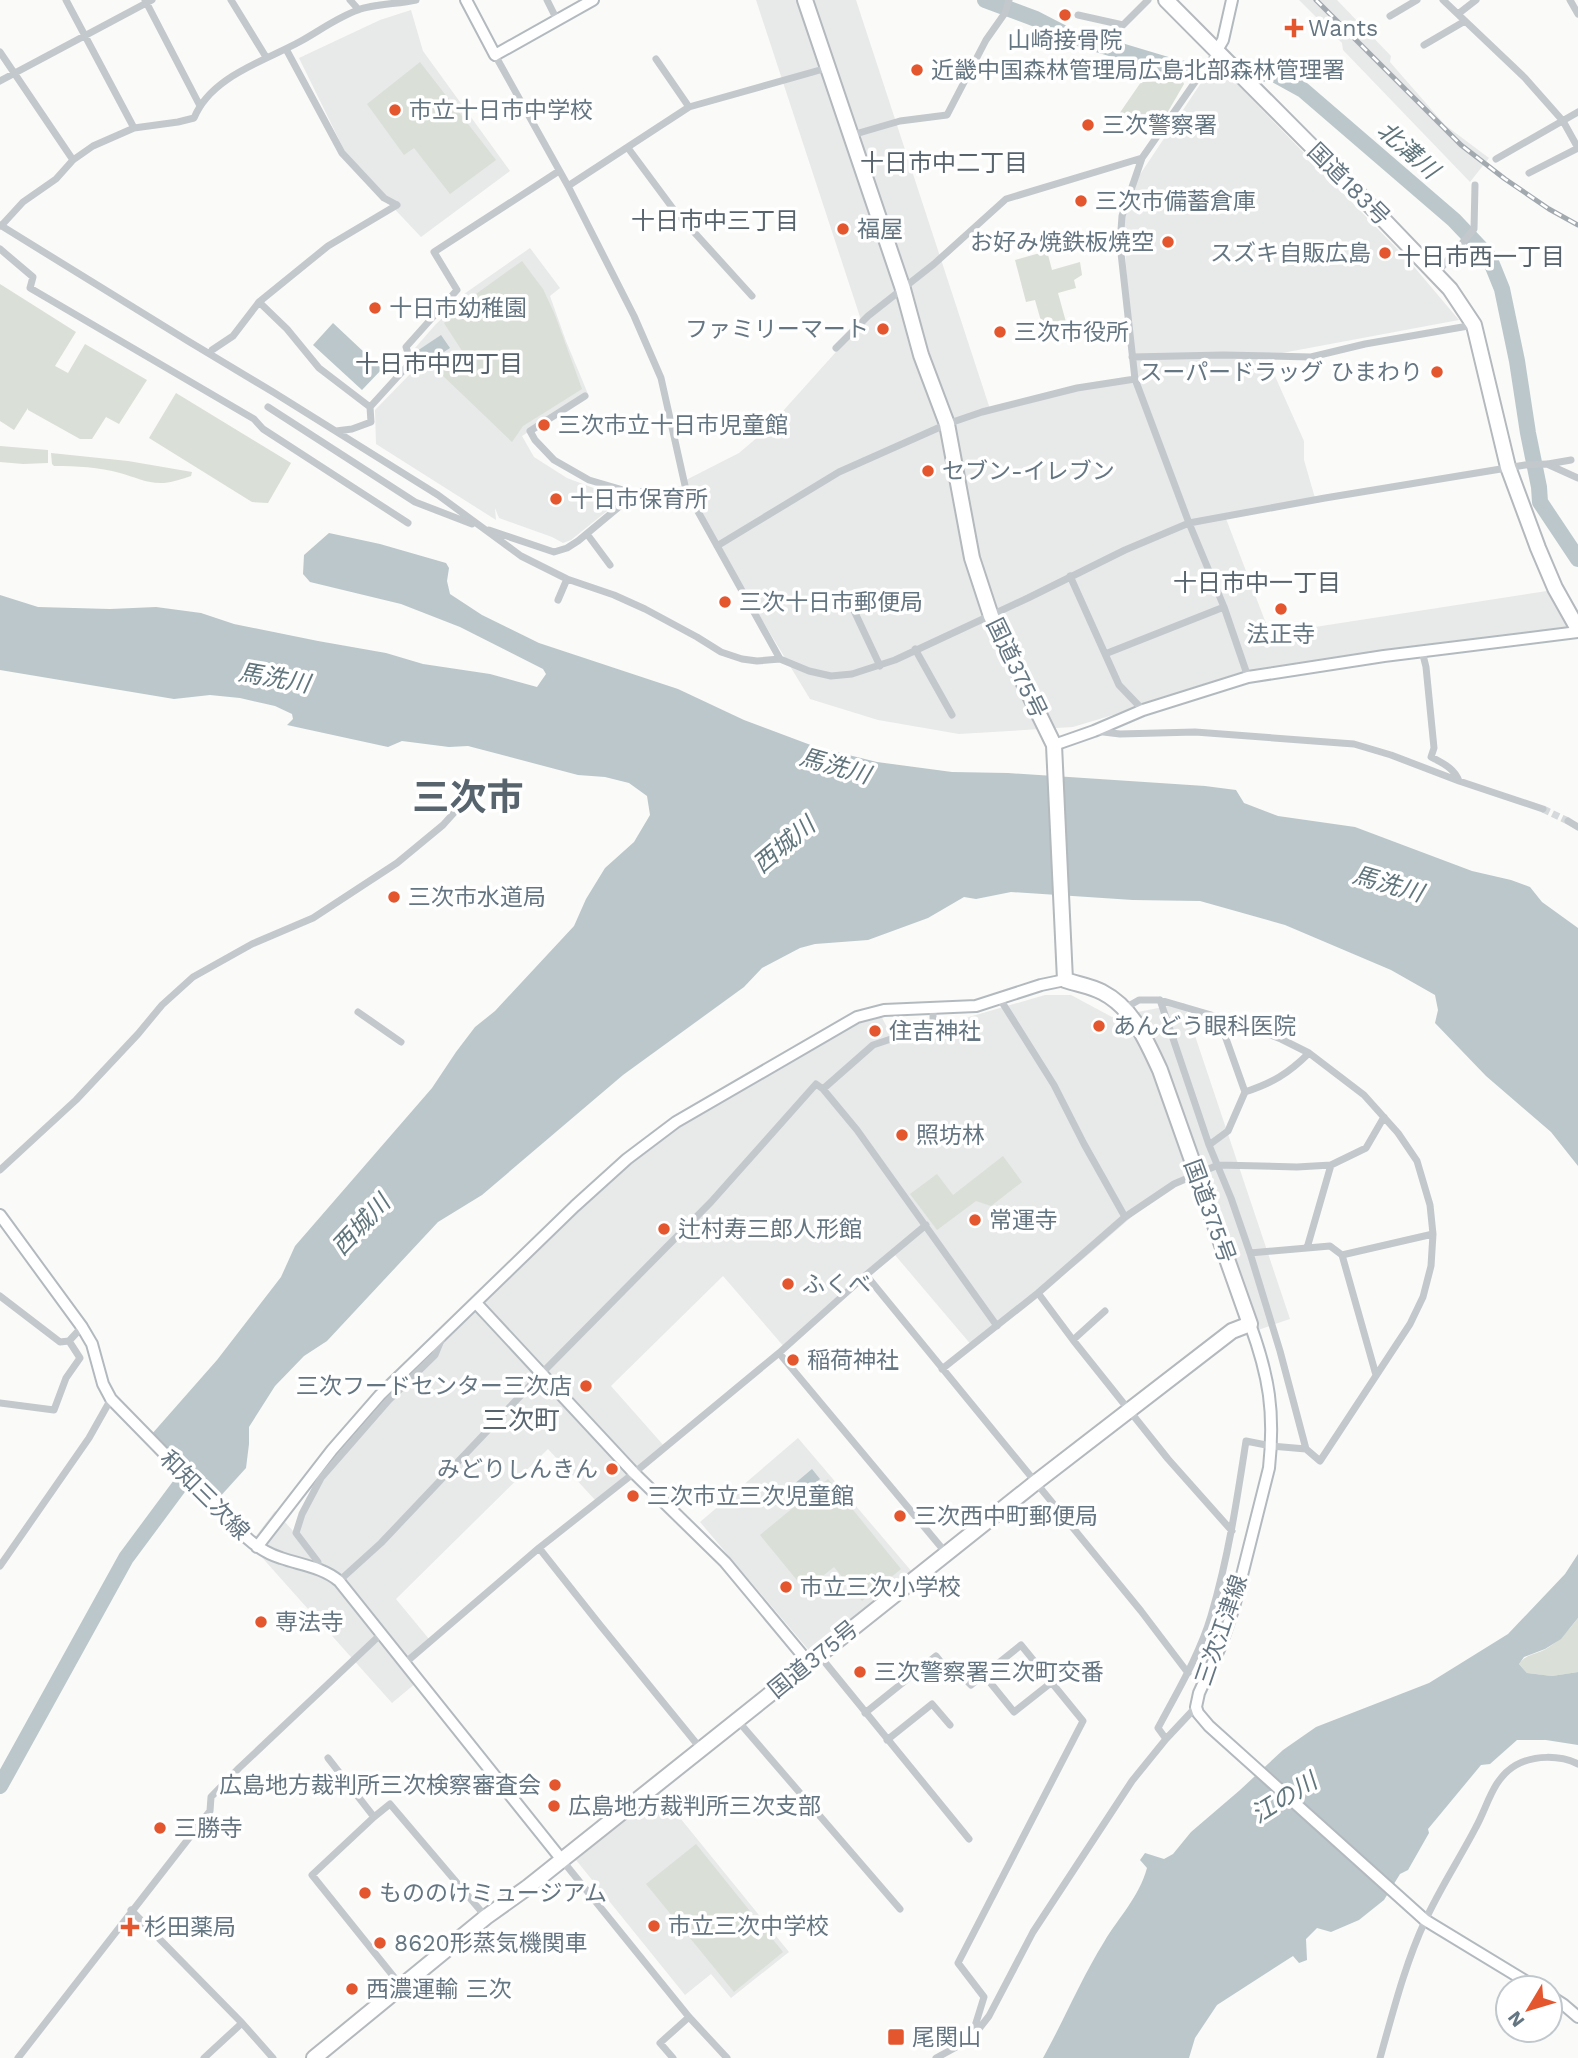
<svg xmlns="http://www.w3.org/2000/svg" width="1578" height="2058" viewBox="0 0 1578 2058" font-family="'Work Sans','Noto Sans JP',sans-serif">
  <rect width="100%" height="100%" fill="#fafaf8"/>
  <path fill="#e8e9e9" d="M756,0H856L990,409L1133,377L1123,216L1125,197L1203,80H1233L1410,262L1459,320L1266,356L1304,441V460L1315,498L1225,516L1270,634L1560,589L1572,631L1249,674L1073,727L959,734L878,720L810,699L694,508L686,480L739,453L765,431L862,323Z
    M1299,0H1337L1391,56L1390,62L1445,125L1489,158L1470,182L1343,50L1342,43Z
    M411,10L423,51L510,171L421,237L350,162L299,58L380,20Z
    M530,248L560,288L550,296L566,341L588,394L522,436L534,457L567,478L612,495L617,503L571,540L563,543L552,537L499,518L495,508L496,520L376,444L375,410L415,369L408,356L436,324L462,300L464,294Z
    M1045,995H1071L1112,1017L1184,1003L1290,1319L1252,1332L1196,1174L1150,1201L1082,1260L973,1347L895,1255L785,1348L723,1276L611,1386L665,1447L596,1501L548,1449L396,1599L429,1639L400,1664L416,1683L392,1703L250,1544L275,1511L294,1532L311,1495L350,1440L429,1347L639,1147L878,1010L893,1039Z
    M798,1438L913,1573L812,1654L700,1522Z
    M659,1792L789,1952L731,1998L711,1974L685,1995L576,1860Z"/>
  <path fill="#dadfd7" d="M420,62L496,160L450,194L414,148L404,155L367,104Z
    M1150,69L1182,80L1184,84L1159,127L1119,114Z
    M1047,251L1052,270L1080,262L1082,275L1074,280L1076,288L1058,293L1066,322L1043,328L1035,300L1026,302L1015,260Z
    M522,261L543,289L555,315L582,389L523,426L512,442L440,373L464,354L444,323L466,305L469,299Z
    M0,284L76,332L55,366L68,373L85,344L147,380L119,424L106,417L92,439H80L28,410V408L14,430L0,421Z
    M176,393L291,463L268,503L252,502L149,438Z
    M0,446L48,450V463L23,464L0,462Z
    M51,453L128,461L192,472L191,476C182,479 173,482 164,483C148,484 135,477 120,473C99,467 77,466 54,466L52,464Z
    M1003,1156L1022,1182L991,1206L976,1201L937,1230L910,1194L937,1174L953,1195Z
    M828,1479L901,1569L862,1601L834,1567L805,1590L760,1535Z
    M1578,1618V1672L1552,1676L1527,1673L1519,1664C1526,1654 1534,1655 1544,1650C1556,1644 1570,1629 1578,1618Z
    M696,1844L783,1952L734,1992L646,1884Z"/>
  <path fill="#bbc7cb" d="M333,323L382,369L362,390L313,345Z
    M441,335L450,348L422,366L414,353Z
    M329,533L380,544L446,563L449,568L447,581L450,594L482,615L539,643L678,689L744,720L816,747L877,762L952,772L1008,773L1205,786L1236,790L1244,803L1278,816L1355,827L1472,871L1511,880L1530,887L1542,902L1578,928V1166L1551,1132L1486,1076L1435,1023L1438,1010L1435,995L1391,970L1285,925L1200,901L1133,900L1011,892L976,899L964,897L928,918L868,940L815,944L800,948L762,968L744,987L623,1075L482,1195L438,1222L327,1341L304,1356L275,1386L249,1427V1444L246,1468L217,1500L151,1435L217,1360L281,1277L295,1246L432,1088L456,1052L475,1027L495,1011L574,926L586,899L605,868L634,842L650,815L647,796L629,783L605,777L578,775L468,746L449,747L402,741L388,747L287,725L293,719L292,714L275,706L240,698L210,695L174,699L0,670V595L38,607L110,609L156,607L201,613L234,624L318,641L386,653L423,664L490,674L537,687L546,674L543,669L460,627L401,604L310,582L303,574L304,555Z
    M812,1469L820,1479L795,1500L787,1490Z
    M1578,1554V1618L1561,1639L1545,1649L1524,1657L1519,1664L1527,1673L1552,1676L1578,1672V1745L1546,1740H1517L1490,1764L1481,1765L1428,1829L1429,1833L1408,1870L1400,1874L1384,1900L1359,1920L1331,1932L1317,1928L1306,1939L1307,1960L1299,1963L1293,1956L1217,2005L1195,2038L1189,2058H1043C1064,2020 1081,1979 1104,1942C1119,1917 1139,1897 1147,1868L1140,1860L1145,1853L1164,1859L1173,1854L1191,1832L1240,1790L1283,1750L1316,1727L1429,1683L1508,1634L1565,1574Z"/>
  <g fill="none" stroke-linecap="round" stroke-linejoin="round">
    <path stroke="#bbc7cb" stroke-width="16" d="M985,0L1036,19L1067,35L1167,65L1189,70L1274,74L1303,90L1454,220L1489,257L1502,289L1517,361L1528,433L1539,487L1540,502L1578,559
      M0,1786L126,1558L195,1465"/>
    <path stroke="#d5d9db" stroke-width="7" stroke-dasharray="7 3.5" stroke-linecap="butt" d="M1543,809L1568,821"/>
    <g stroke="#b3babf" stroke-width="14">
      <path id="secondary" d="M466,0L495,55L593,0
        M1216,52L1223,40L1232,0
        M1054,745L1094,731L1143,710L1248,677L1384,656L1578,632
        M0,1215L82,1327L92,1344L103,1384L111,1399L247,1538C257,1547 268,1554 281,1558C301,1565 322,1567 339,1581L562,1860
        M476,1303L634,1473L725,1562L809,1663
        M1250,1324C1269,1376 1275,1412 1269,1468L1234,1607L1221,1645L1199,1693L1196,1707L1198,1713L1209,1726L1425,1920L1537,1988
        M257,1547L332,1450L380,1395L575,1206L627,1159L676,1122L857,1017L884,1010L976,1006L1041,985L1065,980
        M1550,1996L1564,2005L1578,2017"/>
    </g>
    <g stroke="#b4b9bd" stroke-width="18">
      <path id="highway" d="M1166,0L1357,192L1450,289L1474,325L1508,467L1538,548L1555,588L1578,629
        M314,2058L486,1917L528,1887L1035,1483L1232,1331L1250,1324L1160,1070C1146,1040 1133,1008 1102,992C1091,986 1077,984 1065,980L1054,745L991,616L972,558L947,424L921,355L903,289L805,0"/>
    </g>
    <path stroke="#c3c8cc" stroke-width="7" d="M66,0L134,128
      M145,0L199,104
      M231,0L266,57
      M350,0L358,9
      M547,0L557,20
      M1443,0L1525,78L1563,121L1578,148
      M1570,0L1578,14
      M1458,14L1476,0
      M1078,15L1123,25L1148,0
      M1390,16L1417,0
      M1424,45L1465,21
      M286,49L342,153L384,198L397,205
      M0,52L73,160
      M1216,52L1142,158L1122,216L1120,244L1135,379L1189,523L1224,607L1248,677
      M495,55L568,186L634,316L661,378L686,490L780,659L809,671L831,676L852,674L895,660L1028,598L1125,550L1189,523L1325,498L1525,465L1547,464L1578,478
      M656,59L689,107
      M0,81L152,0
      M852,135L900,121L947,115L986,40L1005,13L1009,0
      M628,148L674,210L752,296
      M1496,159L1578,112
      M1529,173L1578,148
      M568,186L689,107L827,68
      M0,225L188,341L273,392L438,495L521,556L567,579L614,595L645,609L697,637L721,652L742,659L757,661L780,659
      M1,226L23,202L56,179L73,160L93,146L134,128L178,122L194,118C211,76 265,61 301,41C319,31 338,17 358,10C373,4 399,4 416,0
      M0,249L33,277L30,288L254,419L263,429L408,523
      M1436,274L1474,229L1475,185
      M259,302L287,329L319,368L370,407
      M836,348L868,316L934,264L1006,199L1142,158
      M210,354L212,350L233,336L259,302L328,246L397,205
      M1132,357L1223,355L1311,357L1365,344L1474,325
      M585,396L530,431L535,440L554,460L589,480L630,492L686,490
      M268,407L415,502L472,524
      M336,431L352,429L371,422L370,407L411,362L406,347L457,290L434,252L559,171
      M1548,464L1571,460
      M489,530L554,552L567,548L578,541L620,506L630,492
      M587,534L610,565
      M717,546L839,472L947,424L982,412L1077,388L1135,379
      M1070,576L1119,685L1143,710
      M558,600L567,579
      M849,600L880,666
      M915,649L952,715
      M1422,651L1426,667L1434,748L1431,757C1444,764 1454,768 1459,781
      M1105,654L1224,607
      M1095,731L1120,734L1195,732L1354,744L1391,755L1459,781L1543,809
      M1568,821L1578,827
      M1000,999L1054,1085L1084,1144L1125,1217
      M1125,1008L1139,1000H1160L1245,1025L1281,1039L1309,1053L1364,1095L1398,1133L1417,1161L1430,1205L1433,1234L1431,1266L1423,1297L1410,1324L1320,1461L1306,1449L1280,1351L1250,1253L1231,1198L1209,1145L1160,1000
      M358,1012L401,1042
      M823,1089L873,1045L933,1025V1007
      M1245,1092C1272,1083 1288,1074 1309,1053
      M1209,1145L1228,1131L1245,1092L1218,1016
      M0,1170L76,1100L138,1034L162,1005L193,977L252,944L313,918L397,863L443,825L461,805L463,799
      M1307,1248L1331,1165
      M1250,1253L1330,1246L1342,1255L1376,1375
      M1342,1255L1433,1234
      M866,1275L1141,1611L1188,1673
      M1038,1293L1073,1340L1168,1459L1232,1531
      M0,1296L60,1342L69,1341L82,1327
      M1073,1340L1105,1311
      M779,1353L946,1553
      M942,1369L1038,1293L1125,1217L1174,1184L1218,1165L1297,1167L1331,1165L1366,1148L1384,1117
      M0,1403L54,1410L66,1378L80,1358L69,1341
      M539,1548L600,1625L701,1749
      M0,1566L89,1438L111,1399
      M318,1569V1562L296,1533L302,1514L321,1478L389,1400L435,1355L442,1338
      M339,1581L381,1543L543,1372L711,1202L816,1084L823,1089L857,1130L997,1326
      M819,1655L969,1839
      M405,1663L539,1548L634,1473L779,1353L866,1275L926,1225
      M984,1675L1014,1712L1052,1682
      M865,1713L936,1656L947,1670H956L971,1685L1021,1645L1083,1721L958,1963L984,1997L971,2039
      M738,1721L900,1909
      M1166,1739L1158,1728C1177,1692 1199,1656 1211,1616C1228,1559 1237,1500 1246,1441L1271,1446L1306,1449
      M887,1740L932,1704L950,1725
      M328,1758L374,1817
      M562,1860L689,2017L727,2058
      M131,1910L242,2023L273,2058
      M402,1987L312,1875L374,1817L390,1804L486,1917
      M18,2058L210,1811L211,1797L239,1768L380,1635
      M204,2058L242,2023
      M673,2058L660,2043L689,2017
      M936,2058L971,2039L989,2016L1033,1932L1132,1781L1166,1739L1196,1707
      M1380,2058C1393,2012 1405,1964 1425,1921C1440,1888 1460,1858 1476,1827C1488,1805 1493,1778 1516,1765C1534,1755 1560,1755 1578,1764"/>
    <use href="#secondary" stroke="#fff" stroke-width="10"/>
    <use href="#highway" stroke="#fff" stroke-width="14"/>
    <g stroke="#a2aab0" stroke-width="5">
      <path id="rail" d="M1316,0L1461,145L1505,179L1549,209L1578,225"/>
    </g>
    <use href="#rail" stroke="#fff" stroke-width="2.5" stroke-dasharray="8" stroke-linecap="butt"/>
  </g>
  <g fill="#e4572e" stroke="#fff" stroke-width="2.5">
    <circle cx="1065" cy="15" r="7"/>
    <path d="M1290.5 17.5h7v7h7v7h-7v7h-7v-7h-7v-7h7z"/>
    <circle cx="917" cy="70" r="7"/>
    <circle cx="395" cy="110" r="7"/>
    <circle cx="1088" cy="125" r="7"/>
    <circle cx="1081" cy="201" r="7"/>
    <circle cx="843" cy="229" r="7"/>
    <circle cx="1168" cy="242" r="7"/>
    <circle cx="1385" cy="253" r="7"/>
    <circle cx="375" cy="308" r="7"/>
    <circle cx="883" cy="329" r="7"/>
    <circle cx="1000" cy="332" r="7"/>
    <circle cx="1437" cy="372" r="7"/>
    <circle cx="544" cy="425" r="7"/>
    <circle cx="928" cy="471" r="7"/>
    <circle cx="556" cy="499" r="7"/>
    <circle cx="725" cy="602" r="7"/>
    <circle cx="1281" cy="609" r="7"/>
    <circle cx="394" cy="897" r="7"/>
    <circle cx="1099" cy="1026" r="7"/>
    <circle cx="875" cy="1031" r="7"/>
    <circle cx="902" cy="1135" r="7"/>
    <circle cx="975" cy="1220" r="7"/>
    <circle cx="664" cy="1229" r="7"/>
    <circle cx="788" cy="1284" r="7"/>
    <circle cx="793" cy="1360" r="7"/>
    <circle cx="586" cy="1386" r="7"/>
    <circle cx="612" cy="1469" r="7"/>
    <circle cx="633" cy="1496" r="7"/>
    <circle cx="900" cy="1516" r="7"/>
    <circle cx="786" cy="1587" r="7"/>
    <circle cx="261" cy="1622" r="7"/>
    <circle cx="860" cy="1672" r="7"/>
    <circle cx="555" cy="1785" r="7"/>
    <circle cx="554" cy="1806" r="7"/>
    <circle cx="160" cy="1828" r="7"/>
    <circle cx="365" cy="1893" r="7"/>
    <circle cx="654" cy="1926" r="7"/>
    <path d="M126.5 1916.5h7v7h7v7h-7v7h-7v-7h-7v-7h7z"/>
    <circle cx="380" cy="1943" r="7"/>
    <circle cx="352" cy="1989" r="7"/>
    <rect x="887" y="2028" width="18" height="18" rx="3.5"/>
  </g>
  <g text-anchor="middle" stroke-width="7" stroke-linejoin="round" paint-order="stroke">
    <g font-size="23" fill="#657683" stroke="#fff" text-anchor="start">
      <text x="1308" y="36">Wants</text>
      <text x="1065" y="48" text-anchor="middle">山崎接骨院</text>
      <text x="931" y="78">近畿中国森林管理局広島北部森林管理署</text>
      <text x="409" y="118">市立十日市中学校</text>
      <text x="1102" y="133">三次警察署</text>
      <text x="1095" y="209">三次市備蓄倉庫</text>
      <text x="857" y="237">福屋</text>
      <text x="1154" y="250" text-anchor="end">お好み焼鉄板焼空</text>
      <text x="1371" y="261" text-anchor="end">スズキ自販広島</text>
      <text x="389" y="316">十日市幼稚園</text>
      <text x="869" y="337" text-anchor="end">ファミリーマート</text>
      <text x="1014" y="340">三次市役所</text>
      <text x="1423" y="380" text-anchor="end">スーパードラッグ ひまわり</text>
      <text x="558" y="433">三次市立十日市児童館</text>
      <text x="942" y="479">セブン-イレブン</text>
      <text x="570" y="507">十日市保育所</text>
      <text x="739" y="610">三次十日市郵便局</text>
      <text x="1281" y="642" text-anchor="middle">法正寺</text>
      <text x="408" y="905">三次市水道局</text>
      <text x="1113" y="1034">あんどう眼科医院</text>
      <text x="889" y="1039">住吉神社</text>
      <text x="916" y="1143">照坊林</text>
      <text x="989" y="1228">常運寺</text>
      <text x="678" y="1237">辻村寿三郎人形館</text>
      <text x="802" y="1292">ふくべ</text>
      <text x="807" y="1368">稲荷神社</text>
      <text x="572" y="1394" text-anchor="end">三次フードセンター三次店</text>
      <text x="598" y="1477" text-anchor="end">みどりしんきん</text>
      <text x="647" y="1504">三次市立三次児童館</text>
      <text x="914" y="1524">三次西中町郵便局</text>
      <text x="800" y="1595">市立三次小学校</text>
      <text x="275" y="1630">専法寺</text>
      <text x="874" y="1680">三次警察署三次町交番</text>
      <text x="541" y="1793" text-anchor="end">広島地方裁判所三次検察審査会</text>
      <text x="568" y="1814">広島地方裁判所三次支部</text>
      <text x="174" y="1836">三勝寺</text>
      <text x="379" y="1901">もののけミュージアム</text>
      <text x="668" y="1934">市立三次中学校</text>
      <text x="144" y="1935">杉田薬局</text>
      <text x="394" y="1951">8620形蒸気機関車</text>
      <text x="366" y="1997">西濃運輸 三次</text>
      <text x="912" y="2045">尾関山</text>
    </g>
    <g font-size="23" fill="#657683" stroke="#fff">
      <text transform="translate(1349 184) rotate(45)" y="8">国道183号</text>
      <text transform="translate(1017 668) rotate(64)" y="8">国道375号</text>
      <text transform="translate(1210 1211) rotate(70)" y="8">国道375号</text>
      <text transform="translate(205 1495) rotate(45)" y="8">和知三次線</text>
      <text transform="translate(1221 1630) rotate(-71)" y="8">三次江津線</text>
      <text transform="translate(813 1659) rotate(-39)" y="8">国道375号</text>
    </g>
    <g font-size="24" font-style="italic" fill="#60757c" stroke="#fff">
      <text transform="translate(1408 150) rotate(41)" y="8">北溝川</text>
      <text transform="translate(274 678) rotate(10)" y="8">馬洗川</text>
      <text transform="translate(835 766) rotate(16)" y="8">馬洗川</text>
      <text transform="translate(784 845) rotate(-40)" y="8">西城川</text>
      <text transform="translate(1388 884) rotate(16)" y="8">馬洗川</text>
      <text transform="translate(361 1225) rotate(-47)" y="8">西城川</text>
      <text transform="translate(1284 1798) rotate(-32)" y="8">江の川</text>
    </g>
    <g font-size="24" fill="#57646e" stroke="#fff">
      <text x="944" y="171">十日市中二丁目</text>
      <text x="715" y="229">十日市中三丁目</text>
      <text x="1481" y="265">十日市西一丁目</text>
      <text x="439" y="372">十日市中四丁目</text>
      <text x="1257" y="591">十日市中一丁目</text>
    </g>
    <g font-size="26" fill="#57646e" stroke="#fff">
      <text x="521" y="1429">三次町</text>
    </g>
    <g font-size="37" font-weight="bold" fill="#57646e" stroke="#fff">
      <text x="468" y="810">三次市</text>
    </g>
  </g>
  <g transform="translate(1529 2009) rotate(232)"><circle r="33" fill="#ffffff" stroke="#c1c8cd" stroke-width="2"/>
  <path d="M0-5L12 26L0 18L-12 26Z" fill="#e4572e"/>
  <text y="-10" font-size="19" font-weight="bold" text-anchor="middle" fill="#657683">N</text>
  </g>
</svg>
